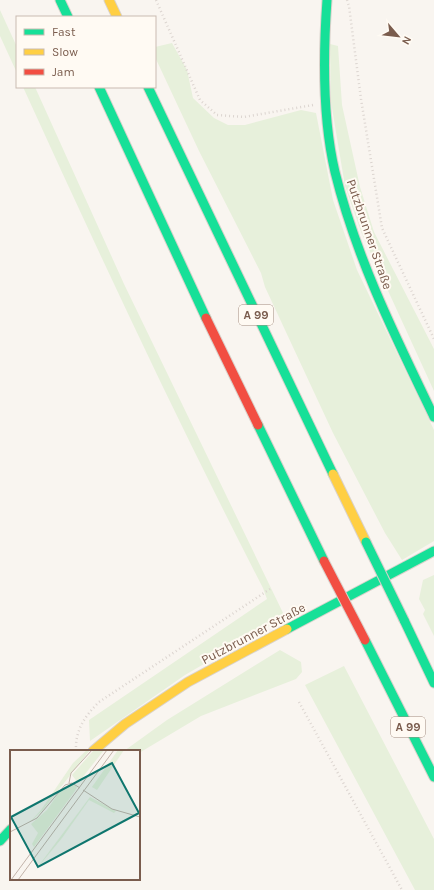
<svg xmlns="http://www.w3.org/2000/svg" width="434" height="890" viewBox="0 0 434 890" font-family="Karla,sans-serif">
  <rect width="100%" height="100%" fill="#f9f5f0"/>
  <path fill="#e7f0db" d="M0,10L17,47V73L0,36Z
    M172,43L187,70L193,98L214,118L228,125H245L301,110L316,113L333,200L357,270L434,430V541L402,560L385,533L333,433L265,287L261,273L199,151L155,57V47Z
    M330,44L338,46L342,105L360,187L374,232L434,349V391L362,234L345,186L331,102Z
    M23,87H35L124,284L285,617L185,675L90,741L89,720L267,599L263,588C178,423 100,256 23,87Z
    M434,575V636L423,614L425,610L419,599L423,580Z
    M280,650L301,662L302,672L296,679L201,716L139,753V751H124L167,720Z
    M344,666L434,839V890H415L305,685Z"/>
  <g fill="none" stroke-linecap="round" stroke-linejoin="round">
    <g stroke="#d9d2cb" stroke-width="11">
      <path id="fast" d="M60,0L68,17
        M327,0C323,56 322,117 335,172C356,258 396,338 434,417
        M99,87L206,318
        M148,87L333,474
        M258,425L324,561
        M404,620L434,683
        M287,629L434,551
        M365,640L434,777
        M0,841L11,829"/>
    </g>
    <g stroke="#d9d2cb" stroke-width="11">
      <path id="slow" d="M109,0L117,17
        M333,474L366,542
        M93,751L125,724L188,682L287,629"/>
    </g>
    <g stroke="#d9d2cb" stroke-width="11">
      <path id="jam" d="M206,318L258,425"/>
    </g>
    <path stroke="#dcd5d0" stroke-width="2.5" stroke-dasharray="1 3" stroke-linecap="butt" d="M156,0L200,100L217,115L244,117L313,105
      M347,0L349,6L361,99L382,228L434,339
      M299,702L402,890
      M76,751C75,730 85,716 99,702L270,589"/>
    <use href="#fast" stroke="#16e098" stroke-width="9"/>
    <use href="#slow" stroke="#ffcf43" stroke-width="9"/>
    <use href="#jam" stroke="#f24e42" stroke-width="9"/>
    <g stroke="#dad1cc" stroke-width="11" stroke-linecap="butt">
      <path id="fast-bridge" d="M366,542L404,620"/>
    </g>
    <g stroke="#dad1cc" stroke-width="11" stroke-linecap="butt">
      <path id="jam-bridge" d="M324,561L365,640"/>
    </g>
    <use href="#fast-bridge" stroke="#16e098" stroke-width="9"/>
    <use href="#jam-bridge" stroke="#f24e42" stroke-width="9"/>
  </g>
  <g text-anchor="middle" stroke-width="4" stroke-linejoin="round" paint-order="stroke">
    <g fill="#fffaf3" stroke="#a28b7f" stroke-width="1">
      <rect x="239" y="305" width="34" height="20" rx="3"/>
      <rect x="391" y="717" width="34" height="20" rx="3"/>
    </g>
    <g font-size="12" font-weight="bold" fill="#7a5c4d">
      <text x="256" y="319">A 99</text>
      <text x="408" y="731">A 99</text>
    </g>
    <g font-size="13" fill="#7a5c4d" stroke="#fffaf3">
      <text transform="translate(370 234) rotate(71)" y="5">Putzbrunner Straße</text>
      <text transform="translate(253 633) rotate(-28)" y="5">Putzbrunner Straße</text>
    </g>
  </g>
  <g transform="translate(10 750)">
    <rect width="130" height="130" fill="#f9f5f0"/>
    <path d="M77,0H80L32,61L19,73L31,60L63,13ZM84,0H94L68,33L62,25ZM108,0H114L87,40L82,37ZM63,34L67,37L65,41L24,97L22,94L28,83L21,74L37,60L52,38ZM80,47L106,61L104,63L79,50L52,88L24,122Z" fill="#e7f0db"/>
    <path fill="none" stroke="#c2b3aa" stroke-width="1" d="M59,33L61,23L82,0M73,40L102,59L130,67M0,82L27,68L55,35L62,33L70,38M1,130L97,0M8,130L104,0"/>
    <path fill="#0f766e" fill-opacity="0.15" stroke="#0f766e" stroke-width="2" d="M102,13L129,63L28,117L1,67Z"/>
    <rect width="130" height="130" fill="none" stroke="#7a5c4d" stroke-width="2"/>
  </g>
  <rect x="16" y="16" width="140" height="72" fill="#fffaf3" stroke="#cabbb1"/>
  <rect x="24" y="29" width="20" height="6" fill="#16e098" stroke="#cabbb1"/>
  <text x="52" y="36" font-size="12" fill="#7a5c4d">Fast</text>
  <rect x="24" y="49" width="20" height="6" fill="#ffcf43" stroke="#cabbb1"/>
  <text x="52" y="56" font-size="12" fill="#7a5c4d">Slow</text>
  <rect x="24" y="69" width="20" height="6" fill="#f24e42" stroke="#cabbb1"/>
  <text x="52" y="76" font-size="12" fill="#7a5c4d">Jam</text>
  <g transform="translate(398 36) rotate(118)" stroke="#fffaf3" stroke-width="3" paint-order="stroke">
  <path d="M0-3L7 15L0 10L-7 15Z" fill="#7a5c4d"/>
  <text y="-6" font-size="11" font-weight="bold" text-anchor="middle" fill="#7a5c4d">N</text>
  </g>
</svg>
